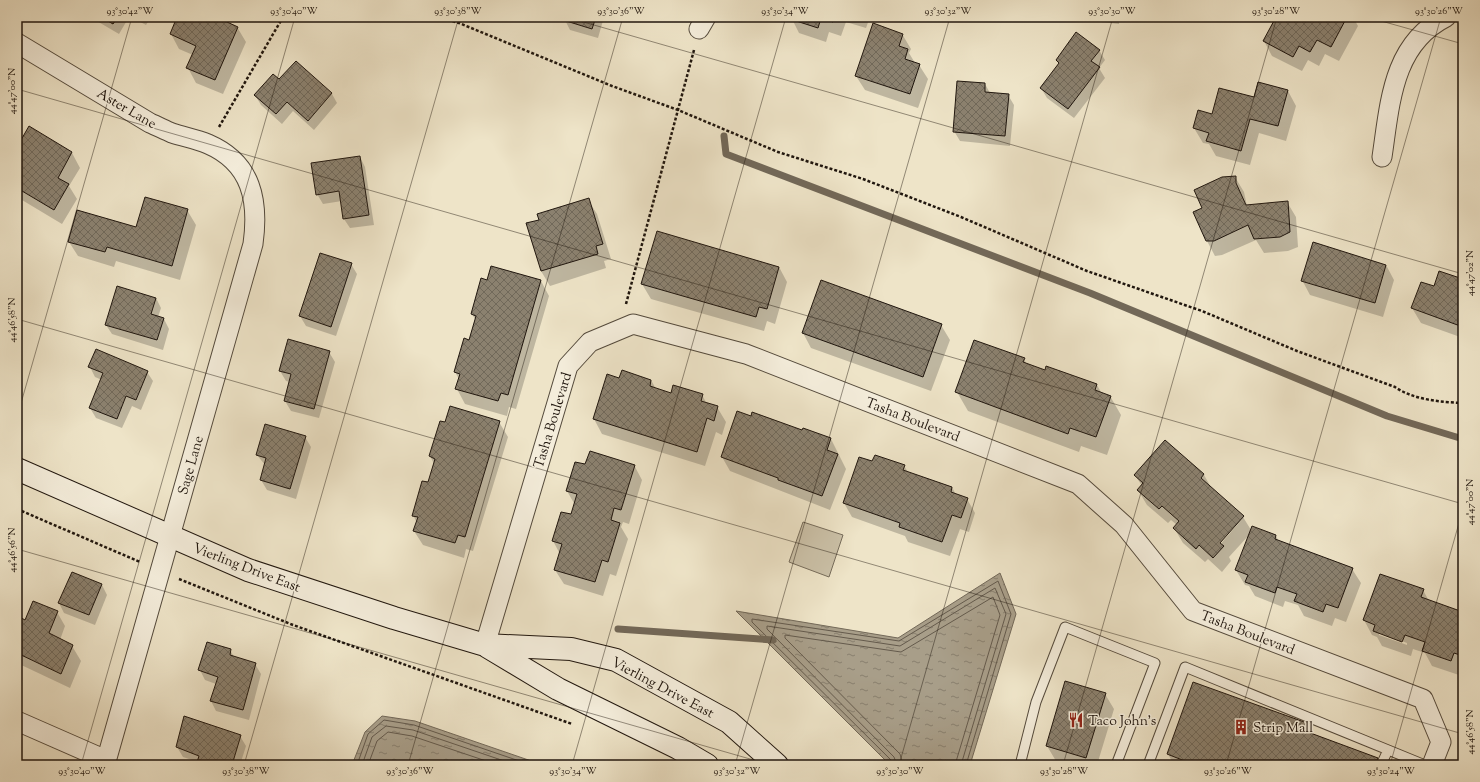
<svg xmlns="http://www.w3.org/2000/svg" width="1480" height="782" viewBox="0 0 1480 782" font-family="'Sorts Mill Goudy',serif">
  <defs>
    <pattern id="water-ripples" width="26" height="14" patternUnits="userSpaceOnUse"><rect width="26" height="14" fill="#a89e89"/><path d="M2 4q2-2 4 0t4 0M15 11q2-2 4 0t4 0" fill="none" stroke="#88806e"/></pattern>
    <pattern id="building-cross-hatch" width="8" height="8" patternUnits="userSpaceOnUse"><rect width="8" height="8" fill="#8b816f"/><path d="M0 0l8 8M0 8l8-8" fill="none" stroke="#71695a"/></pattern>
  </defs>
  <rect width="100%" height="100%" fill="#eee4c8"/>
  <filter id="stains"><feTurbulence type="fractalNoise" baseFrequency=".005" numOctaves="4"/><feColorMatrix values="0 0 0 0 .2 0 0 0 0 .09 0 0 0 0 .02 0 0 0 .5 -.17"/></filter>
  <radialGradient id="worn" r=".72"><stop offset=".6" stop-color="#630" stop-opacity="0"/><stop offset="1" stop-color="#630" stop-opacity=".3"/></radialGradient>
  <path fill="#cbc1a8" stroke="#766c5b" d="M803,522L843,535L829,577L789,562Z"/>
  <path fill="url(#water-ripples)" stroke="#726858" d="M1000,573L1016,614L970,765H890L736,611L898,638Z
    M382,716L415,721L543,765H352L365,732Z"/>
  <path fill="#0003" fill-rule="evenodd" d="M90,17H129L119,34Z
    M131,17H151L146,25Z
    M178,17H214L237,27L246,42L223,94L196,83L188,68L193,55L179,49L171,34Z
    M565,17H604L598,38L570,30L565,20Z
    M791,17H870L866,28L846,22L841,36L829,32L826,42L799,33Z
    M1090,17H1119V24L1092,21Z
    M1277,17H1353L1358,26L1339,61L1325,54L1319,66L1308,60L1302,71L1272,56L1264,41Z
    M902,34L911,49L909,53L915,63L919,65L928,79L918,108L865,90L856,76Z
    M1099,50L1105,60L1099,68L1105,78L1074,118L1047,98L1041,88L1059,64L1057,60Z
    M296,62L332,94L337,103L314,130L293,111L282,124L261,105L255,95L279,81Z
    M985,84L990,93L1008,95L1014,105L1010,146L960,141L954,131Z
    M1288,91L1296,106L1286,141L1259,133L1250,165L1216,156L1209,144L1203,143L1194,128L1213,115L1254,99Z
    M29,128L72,153L80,168L69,186L77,199L62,224L17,197V169L19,165L17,161V149Z
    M360,157L365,167L374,225L350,228L344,219L342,201L323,204L317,194Z
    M1235,177L1244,192L1247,206L1287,202L1296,217L1298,247L1288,251L1264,253L1256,240L1222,255L1215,256L1207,241L1203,208Z
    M588,200L597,214L611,259L604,261L606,268L550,286L541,271L527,224L540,220Z
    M187,210L196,225L180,280L116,261L114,267L78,256L69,242L137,228Z
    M351,264L357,274L336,336L306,326L300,316Z
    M1386,265L1394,280L1383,317L1310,295L1302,280Z
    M779,267L787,282L775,324L767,321L764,331L651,299L642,284Z
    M1463,280V338L1421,323L1412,308L1434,288Z
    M488,281H541L549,296L516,409L509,407L507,416L465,404L457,389L459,379L455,372L470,341L476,321L472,314Z
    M156,298L161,308L158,317L164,319L169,329L163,350L112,334L106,325Z
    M941,325L950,340L931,391L811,348L803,333Z
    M329,352L335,362L319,418L291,411L285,401L290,382L286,381L280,371Z
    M1024,359L1027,365L1046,371L1097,385L1102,394L1110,396L1121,415L1107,455L1081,446L1079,452L968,411L957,392Z
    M90,367L147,372L153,381L141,410L132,406L122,428L96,418L90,408L102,380L95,377Z
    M607,375L620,379L651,380L656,389L672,394L702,395L707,404L717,407L726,422L722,435L716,432L705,466L602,434L594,419Z
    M499,422L508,437L473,551L466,549L464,558L423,545L414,531L417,523L413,515L429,483L434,464L430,456Z
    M802,431L831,439L846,469L830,510L730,471L722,457Z
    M305,437L311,447L296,499L267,490L261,480L265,465L257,455Z
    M1166,441L1204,475L1212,489L1243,517L1251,530L1276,536L1279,542L1352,569L1361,583L1346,622L1335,618L1332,626L1304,616L1298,605L1285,601L1283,607L1255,596L1249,586L1245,585L1236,570L1250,534L1229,557L1231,561L1222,572L1208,559L1205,562L1183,543L1174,528L1177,525L1171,520L1168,523L1147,505L1138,490L1142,486L1135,475ZM1240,519H1242L1218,547L1216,546Z
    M873,462L904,466L908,472L952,487L956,495L967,499L975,513L969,532L960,529L950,556L908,542L905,536L852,517L844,503Z
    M634,465L642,480L629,524L623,522L621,527L628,539L616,576L610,574L603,596L564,584L555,570L560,554L553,541L571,516L575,505L567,491L586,466Z
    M72,573L102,585L107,595L95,625L64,613L59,603Z
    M1423,590L1429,601L1463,613V667L1459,675L1432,666L1425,653L1413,649L1411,656L1382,646L1377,637L1372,635L1364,620ZM1379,632L1407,643V645L1379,635Z
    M57,612L65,626L60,640L72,646L81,661L70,688L17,663V620L25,621Z
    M230,650L234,657L255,664L261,674L249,720L216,711L211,701L216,684L205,680L200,670Z
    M1105,694L1114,709L1097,765H1070L1056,761L1047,746Z
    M1306,724L1312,735L1377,759L1380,765H1174L1168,754Z
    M240,736L246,746L240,765H197L198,762L183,757L177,747Z"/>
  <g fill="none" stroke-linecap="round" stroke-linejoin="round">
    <path stroke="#645a4c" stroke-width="1" d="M357,765L368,734L384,720L414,725L531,765
      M362,765L372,737L386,726L413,730L516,765
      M368,765L377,741L388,732L412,736L498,765
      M892,765L891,760L752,622V619L899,641L998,581L1011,614L966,765
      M897,765L894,757L767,629V626L900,646L995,588L1006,614L961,765
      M903,765L900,754L785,638V635L901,652L993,597L1000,615L955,765"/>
    <path stroke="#726858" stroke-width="7" d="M724,136L726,154L1090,293L1387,416L1463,439
      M618,629L773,640"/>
  </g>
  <path fill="url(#building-cross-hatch)" stroke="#20160e" d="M101,17H118L113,24Z
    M177,17H216L238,27L215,80L186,68L196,46L170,34Z
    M564,17H596L592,29L563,20Z
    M790,17H835L833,22L821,18L818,28L790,19Z
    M1276,17H1347L1331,47L1317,40L1310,52L1299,46L1293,57L1263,41Z
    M873,23L903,34L899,46L908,49L905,59L920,64L910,94L855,76Z
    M1076,32L1100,50L1091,61L1100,67L1068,109L1040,88L1059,63L1056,60Z
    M296,61L332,93L308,121L287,102L276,114L254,95L273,74L279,79Z
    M957,81L985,83V92L1009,94L1005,136L953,132Z
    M1258,82L1288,90L1278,126L1250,119L1241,151L1206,141L1209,133L1193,128L1198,110L1212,114L1219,88L1254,97Z
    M29,126L72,152L58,178L69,184L54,210L17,188V167L21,160L17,157V147Z
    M360,156L369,215L343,219L339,191L316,195L311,163Z
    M1236,176V183L1246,205L1288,201L1290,232L1280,237L1254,239L1248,225L1214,241H1206L1193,212L1202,208L1194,190L1222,177Z
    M145,197L188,209L172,266L107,247L105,252L68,242L77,210L136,227Z
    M589,198L603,244L596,246L598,254L541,271L526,223L539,220L537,214Z
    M657,231L779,267L767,309L759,307L756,317L641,284Z
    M1313,242L1386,265L1375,303L1301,281Z
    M320,253L352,263L331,327L299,316Z
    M491,266L541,280L508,395L501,393L498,401L455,389L460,374L454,372L464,338L469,340L476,316L471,314L481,278L487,280Z
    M1439,271L1463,279V327L1411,308L1421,282L1434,286Z
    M821,280L942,324L923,377L802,333Z
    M117,286L156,298L151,314L164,318L157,340L105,325Z
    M288,339L330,351L314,409L284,401L291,374L279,371Z
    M974,340L1025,358L1023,362L1045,370L1046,366L1097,384L1095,390L1111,396L1096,437L1070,428L1068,434L955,392Z
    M96,349L148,371L136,400L126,396L117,419L89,408L103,373L88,367Z
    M622,370L651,380L650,386L671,393L673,385L703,394L701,401L718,406L714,421L707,418L697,452L593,419L607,374L619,378Z
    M450,406L500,421L465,537L458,535L455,543L413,531L418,517L412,516L422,481L428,482L435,459L429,456L440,421L445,422Z
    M737,411L751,416L752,412L802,430L803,428L831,438L827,450L838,454L822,496L778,480V478L721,457Z
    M265,424L306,436L290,489L260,480L266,458L256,455Z
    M1165,440L1204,474L1201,478L1244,516L1220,543L1224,546L1213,558L1199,545L1196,549L1173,528L1179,521L1162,506L1159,509L1137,490L1143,483L1134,475Z
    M590,451L635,465L621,510L614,508L611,520L620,523L608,562L602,560L595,582L554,570L562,544L552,541L561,512L571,514L577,494L566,491L575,462L585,464Z
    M875,455L905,465L903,470L952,487L951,492L968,498L961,518L952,515L942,542L899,527L900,523L843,503L859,457L872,461Z
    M1252,526L1276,535L1275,539L1353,568L1338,608L1326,604L1323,612L1294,601L1297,594L1277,587L1275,593L1245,582L1248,575L1235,570Z
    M72,572L102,584L89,615L58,603Z
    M1380,574L1424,589L1421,597L1463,612V656L1454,653L1451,661L1422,651L1425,642L1405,635L1402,642L1373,631L1375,625L1363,620Z
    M33,601L58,611L49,633L73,645L61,674L17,653V618L18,616L25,620Z
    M207,642L231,649L230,655L256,663L243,710L210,701L218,677L198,670Z
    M1065,681L1106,693L1086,758L1046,746Z
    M1193,682L1307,723L1305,731L1378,758L1375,765H1195L1167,754Z
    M184,716L241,735L232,765H196L199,756L176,747Z"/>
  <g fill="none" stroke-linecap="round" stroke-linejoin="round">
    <g stroke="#544a3c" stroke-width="11">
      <path id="lane" d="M1020,765L1036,702L1065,627L1155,663L1116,765
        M1148,765L1185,667L1425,765
        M1381,765L1388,750"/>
    </g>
    <g stroke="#544a3c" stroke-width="21">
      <path id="street" d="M699,29L706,17
        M17,43L150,123C157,126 165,130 172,133C184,137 196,139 208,144C252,163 259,201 253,244L105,765
        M1382,157C1390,104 1392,44 1446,17
        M485,645L568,366L590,342L633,324L746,354L1078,484L1124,525L1193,611L1423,699L1441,742L1432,765
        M17,721L106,760"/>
    </g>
    <g stroke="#20160e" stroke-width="24">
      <path id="secondary" d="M17,469L248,570L394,618L485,645L571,649L616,660L729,722L777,765
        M488,647L558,689L678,748L707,765"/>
    </g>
    <path stroke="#20160e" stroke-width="2.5" stroke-dasharray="3 2" stroke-linecap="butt" d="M438,17L459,23L612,86L678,110L778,152L863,179L961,217L1087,271L1202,311L1297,351L1395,387C1414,400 1441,402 1463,403
      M219,127L283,17
      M626,304L694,50
      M17,509L140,562
      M179,579L293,625L572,724"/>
    <use href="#lane" stroke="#f4eddb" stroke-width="9"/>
    <use href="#street" stroke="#f4eddb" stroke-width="19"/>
    <use href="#secondary" stroke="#f4eddb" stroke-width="22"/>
  </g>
  <path fill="none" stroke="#20160e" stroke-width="1" stroke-opacity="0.45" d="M566,17L1463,274M1367,17L1463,44M17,89L1463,504M17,319L1463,734M17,417L132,17M17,549L771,765M81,765L295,17M244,765L459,17M408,765L623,17M572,765L786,17M735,765L950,17M899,765L1113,17M1063,765L1277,17M1226,765L1441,17M1390,765L1463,509"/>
  <defs>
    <g id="restaurant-bare" transform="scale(1.2)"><path d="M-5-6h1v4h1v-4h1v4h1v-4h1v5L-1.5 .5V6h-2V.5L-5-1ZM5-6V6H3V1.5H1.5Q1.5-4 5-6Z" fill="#8f2418" stroke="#f4eddb" stroke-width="2.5" paint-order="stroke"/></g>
    <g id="building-bare" transform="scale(1.2)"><path d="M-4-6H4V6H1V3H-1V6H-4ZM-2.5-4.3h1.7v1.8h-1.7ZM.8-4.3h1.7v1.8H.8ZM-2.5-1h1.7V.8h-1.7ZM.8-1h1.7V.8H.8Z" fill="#8f2418" stroke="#f4eddb" stroke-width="2.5" paint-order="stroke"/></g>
  </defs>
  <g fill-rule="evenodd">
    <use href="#restaurant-bare" x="1076" y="720"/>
    <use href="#building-bare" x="1241" y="727"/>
  </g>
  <g text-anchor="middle" stroke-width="3" stroke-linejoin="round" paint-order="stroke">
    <g font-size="14" fill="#20160e" stroke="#f4eddb">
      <text transform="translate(127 108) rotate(30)" y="5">Aster Lane</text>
      <text transform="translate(913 419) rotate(21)" y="5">Tasha Boulevard</text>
      <text transform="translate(552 420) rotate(-73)" y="5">Tasha Boulevard</text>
      <text transform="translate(190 465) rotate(-74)" y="5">Sage Lane</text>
      <text transform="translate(247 567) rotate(21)" y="5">Vierling Drive East</text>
      <text transform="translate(1248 632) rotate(21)" y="5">Tasha Boulevard</text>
      <text transform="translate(663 687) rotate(28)" y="5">Vierling Drive East</text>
    </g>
    <g font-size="14" fill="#20160e" stroke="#f4eddb" text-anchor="start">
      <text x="1088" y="725">Taco John's</text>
      <text x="1253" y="732">Strip Mall</text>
    </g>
  </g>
  <rect width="1480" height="782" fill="none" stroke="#eee4c8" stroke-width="44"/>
  <rect x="22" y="22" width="1436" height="738" fill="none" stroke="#20160e" stroke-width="1.5"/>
  <g font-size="10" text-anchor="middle" fill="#20160e">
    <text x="130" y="14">93°30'42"W</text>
    <text x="294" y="14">93°30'40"W</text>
    <text x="458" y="14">93°30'38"W</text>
    <text x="621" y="14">93°30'36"W</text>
    <text x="785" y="14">93°30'34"W</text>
    <text x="948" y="14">93°30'32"W</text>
    <text x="1112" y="14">93°30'30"W</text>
    <text x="1276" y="14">93°30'28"W</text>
    <text x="1439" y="14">93°30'26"W</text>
    <text transform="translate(11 91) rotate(-90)" y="4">44°47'00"N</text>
    <text transform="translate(1469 273) rotate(-90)" y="4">44°47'02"N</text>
    <text transform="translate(11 320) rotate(-90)" y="4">44°46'58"N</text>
    <text transform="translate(1469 502) rotate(-90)" y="4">44°47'00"N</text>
    <text transform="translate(11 550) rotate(-90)" y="4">44°46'56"N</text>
    <text transform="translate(1469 732) rotate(-90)" y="4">44°46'58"N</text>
    <text x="82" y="774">93°30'40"W</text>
    <text x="246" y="774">93°30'38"W</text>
    <text x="410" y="774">93°30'36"W</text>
    <text x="573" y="774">93°30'34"W</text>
    <text x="737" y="774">93°30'32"W</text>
    <text x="900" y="774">93°30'30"W</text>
    <text x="1064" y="774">93°30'28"W</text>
    <text x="1228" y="774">93°30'26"W</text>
    <text x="1391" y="774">93°30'24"W</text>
  </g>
  <rect width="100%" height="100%" filter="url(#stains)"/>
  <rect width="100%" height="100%" fill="url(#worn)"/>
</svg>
